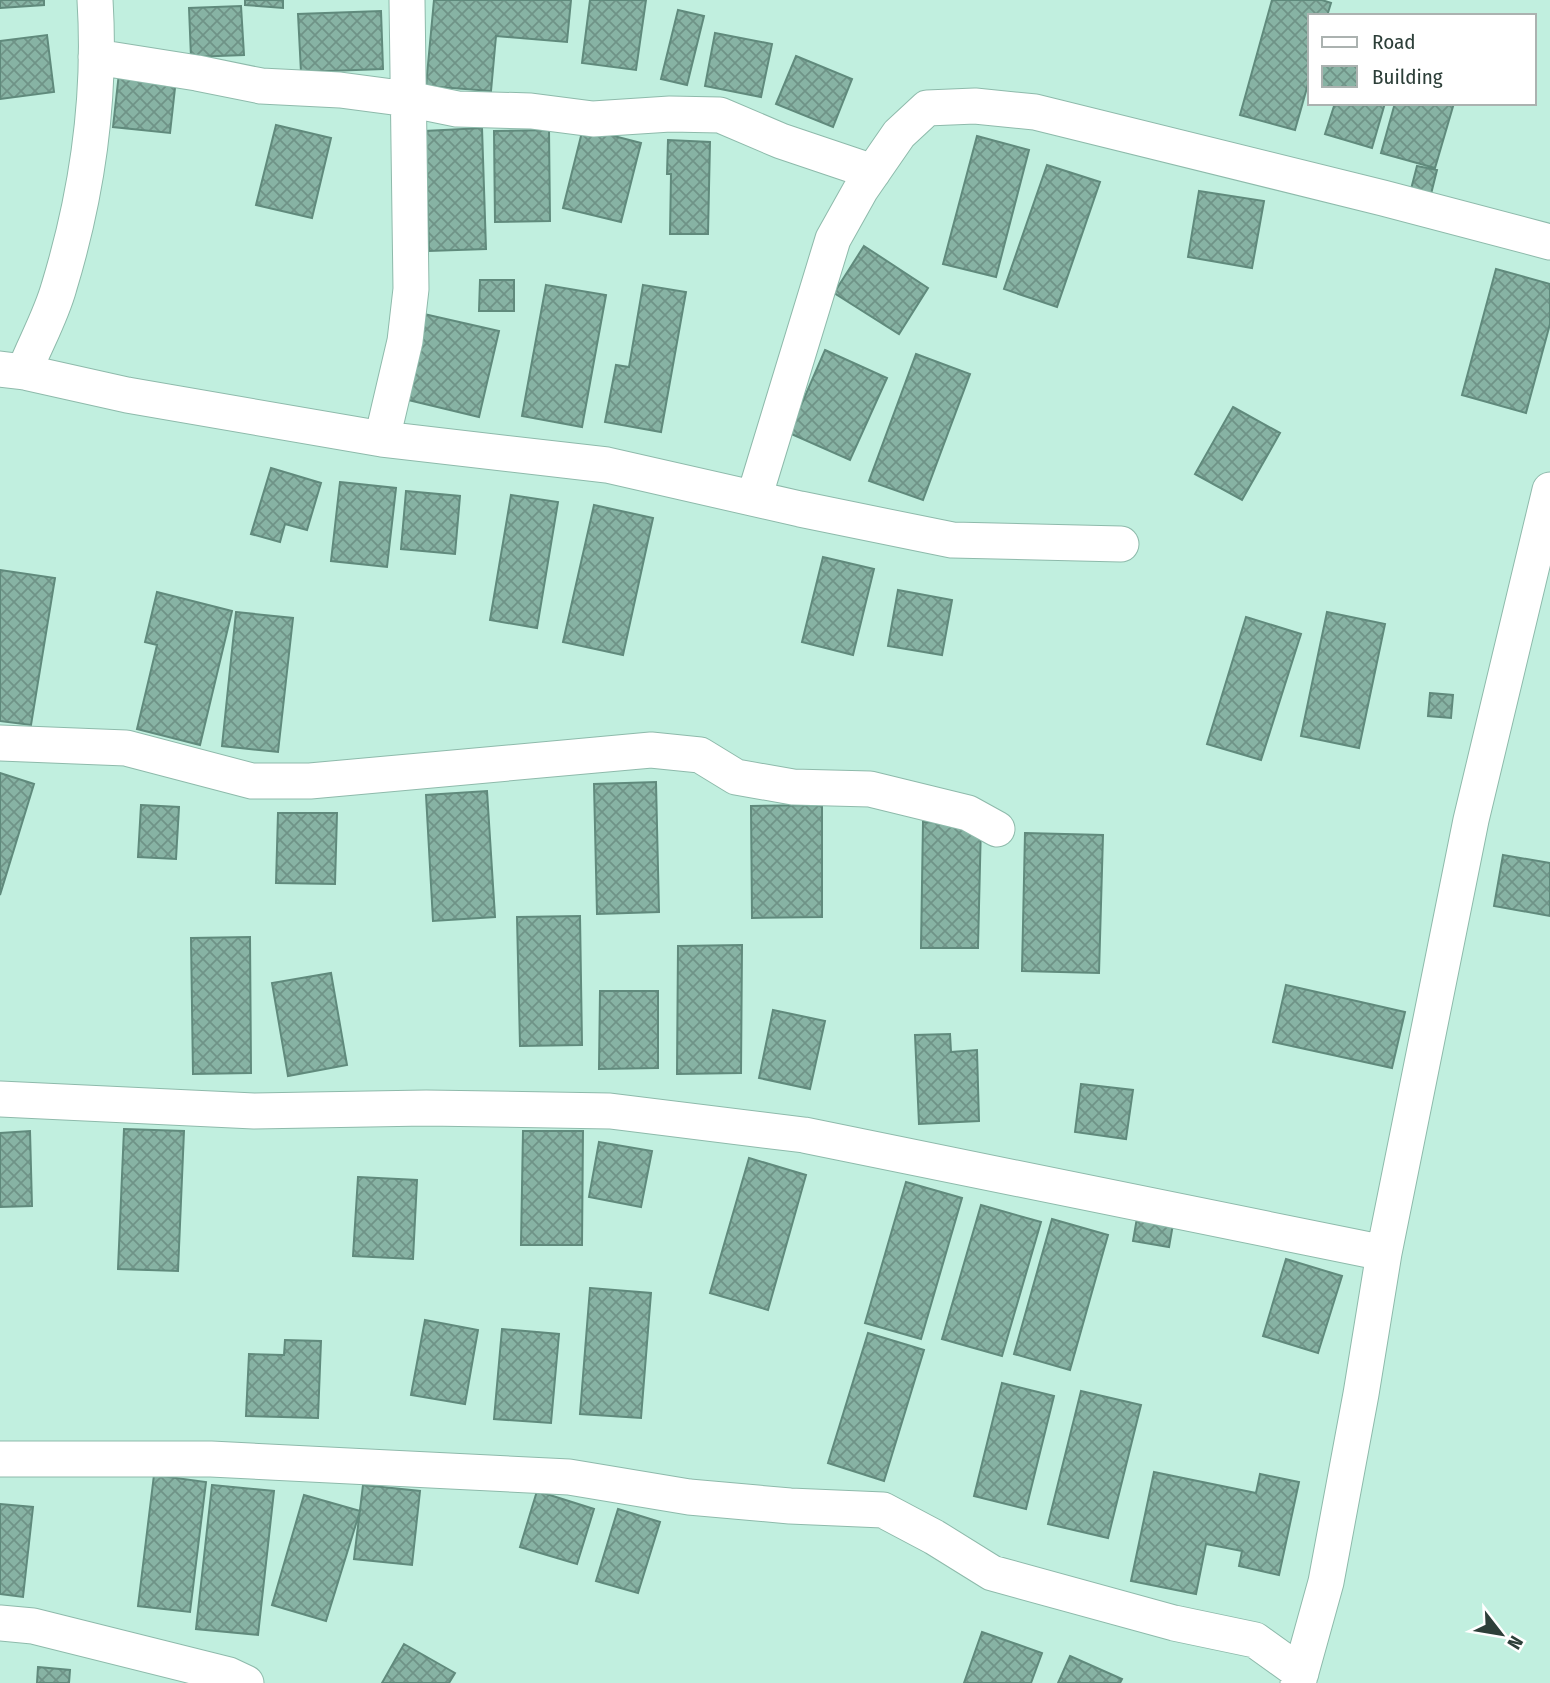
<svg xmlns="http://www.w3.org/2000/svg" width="1550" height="1683" viewBox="0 0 1550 1683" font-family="'Fira Sans Condensed',sans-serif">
  <defs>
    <pattern id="building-cross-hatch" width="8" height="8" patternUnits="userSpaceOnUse" patternTransform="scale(1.75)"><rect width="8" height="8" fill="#87b3a4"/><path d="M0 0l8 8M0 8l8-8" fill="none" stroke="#6f9387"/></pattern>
  </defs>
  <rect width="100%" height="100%" fill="#c1efdf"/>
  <path fill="url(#building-cross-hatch)" stroke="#608a7c" stroke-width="2" d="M0,0H44V5L0,8Z
    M245,0H283V8L245,5Z
    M434,0H571L567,42L496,36L491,91L426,86Z
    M590,0H646L636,70L582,63Z
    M1272,0H1322L1331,3L1327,16H1310V77L1295,130L1240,115Z
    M241,6L244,55L191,57L189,8Z
    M678,10L704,16L687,85L661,79Z
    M381,11L383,69L301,72L298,14Z
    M715,33L772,44L761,97L705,86Z
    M47,35L54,92L0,99V41Z
    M796,56L852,79L833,127L776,104Z
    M119,73L176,79L170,133L113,127Z
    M1335,103H1385L1372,148L1325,134Z
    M1395,103H1454L1435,168L1381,153Z
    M276,125L331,138L312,218L256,205Z
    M482,128L486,249L429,251L425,131Z
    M583,128L641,143L621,222L563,208Z
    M549,130L550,221L495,222L494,131Z
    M977,136L1029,150L996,277L943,264Z
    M668,140L710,142L708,234H670L671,174H667Z
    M1047,165L1100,182L1057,307L1004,289Z
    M1417,166L1437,170L1430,198L1410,193Z
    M1199,191L1264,201L1252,268L1188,257Z
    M864,246L928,288L899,334L834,293Z
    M1496,269L1550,284V324L1526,413L1462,395Z
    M480,280H514V311H479Z
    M546,285L606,295L582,427L522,416Z
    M643,285L686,292L661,432L605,422L616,365L629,367Z
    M424,314L499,331L479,417L404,399Z
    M825,350L887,378L850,460L789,433Z
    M916,354L970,374L923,500L869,481Z
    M1233,407L1280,433L1242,500L1195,474Z
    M271,468L321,483L307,530L285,524L280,542L251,534Z
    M340,482L396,488L387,567L331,561Z
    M406,491L460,496L455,554L401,549Z
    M511,495L558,502L537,628L490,620Z
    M594,505L653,518L623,655L563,642Z
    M823,557L874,569L853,655L802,642Z
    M0,570L55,578L31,725L0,721Z
    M898,590L952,600L942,655L888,646Z
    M157,592L232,611L200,745L137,729L157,645L145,642Z
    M236,612L293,618L278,752L222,746Z
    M1327,612L1385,624L1359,748L1301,736Z
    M1246,617L1301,634L1261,760L1207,744Z
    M1430,693L1453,695L1451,718L1428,716Z
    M0,773L34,784L0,895Z
    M656,782L659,912L597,914L594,784Z
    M487,791L495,917L433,921L426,795Z
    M141,805L179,807L176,859L138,857Z
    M822,805V917L752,918L751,806Z
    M278,813H337L335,884L276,883Z
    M923,822L981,823L978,948H921Z
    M1025,833L1103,835L1099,973L1022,971Z
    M1503,855L1550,863V916L1494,906Z
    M580,916L582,1045L520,1046L517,917Z
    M250,937L251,1073L193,1074L191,938Z
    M742,945L741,1073L677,1074L678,946Z
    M331,973L347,1065L288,1076L272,983Z
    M1286,985L1405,1012L1392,1068L1273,1042Z
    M600,991H658V1068L599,1069Z
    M773,1010L825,1021L810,1089L759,1078Z
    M950,1034L951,1052L977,1050L979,1121L919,1124L915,1035Z
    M1081,1084L1133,1090L1126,1139L1075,1132Z
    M124,1129L184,1131L178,1271L118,1269Z
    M30,1131L32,1206L0,1207V1133Z
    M523,1131H583L582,1245H521Z
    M599,1142L652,1151L641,1207L589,1197Z
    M749,1158L806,1175L768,1310L710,1293Z
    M358,1177L417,1180L413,1259L353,1256Z
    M906,1182L962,1198L921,1339L865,1323Z
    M981,1205L1041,1222L1002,1356L942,1339Z
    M1137,1218L1173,1224L1169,1247L1133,1241Z
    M1052,1219L1108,1235L1070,1370L1014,1354Z
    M1286,1259L1342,1276L1318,1353L1263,1336Z
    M590,1288L651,1293L641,1418L580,1414Z
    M425,1320L478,1330L465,1404L411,1395Z
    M502,1329L559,1334L551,1423L494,1419Z
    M868,1333L924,1350L884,1481L828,1463Z
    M285,1340L321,1341L318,1418L246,1416L249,1354L284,1355Z
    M1002,1383L1054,1396L1026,1509L974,1496Z
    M1081,1391L1141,1405L1108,1538L1048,1524Z
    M1154,1472L1256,1493L1260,1474L1299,1482L1279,1575L1239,1566L1242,1551L1206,1544L1196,1594L1131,1581Z
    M154,1475L206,1482L190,1612L138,1606Z
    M212,1485L274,1491L258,1635L196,1629Z
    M363,1485L420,1491L412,1565L354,1559Z
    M537,1491L594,1509L577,1564L520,1547Z
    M304,1495L360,1511L326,1621L272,1605Z
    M0,1504L33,1507L23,1597L0,1594Z
    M618,1509L660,1522L638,1593L596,1581Z
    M982,1632L1042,1653L1031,1683H964Z
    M404,1644L455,1673L449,1683H382Z
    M1070,1656L1122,1679L1120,1683H1058Z
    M38,1667L70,1670L69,1683H37Z"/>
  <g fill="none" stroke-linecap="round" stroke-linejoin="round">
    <g stroke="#8ebaab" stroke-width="37">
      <path id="minor" d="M96,57L197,73L261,86L340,90L408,99L457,109L531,111L593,119L670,114L720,115L781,141L873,172
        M0,369L24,372L127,395L382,439L607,465L800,509L952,540L1121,544
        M24,372C35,344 51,316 59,287C87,195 101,96 95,0
        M382,439L405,341L411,289L407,0
        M754,498L833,239L861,189L899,134L927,108L975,106L1035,112L1383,198L1550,242
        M0,743L126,748L252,781H310L651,750L700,755L736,777L793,787L870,789L968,813L997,829
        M0,1099L254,1111L426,1108L610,1111L804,1135L1384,1253
        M0,1459H211L569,1477L689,1497L790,1506L883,1510L934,1537L992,1573L1174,1623L1255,1640L1301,1673
        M0,1623L33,1626L229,1675L246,1683
        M1298,1683L1326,1582L1361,1394L1384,1253L1471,820L1550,490"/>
    </g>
    <use href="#minor" stroke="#fff" stroke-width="35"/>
  </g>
  <rect x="1308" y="14" width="228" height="91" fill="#ffffff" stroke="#abb2b0" stroke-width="2"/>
  <rect x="1322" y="37" width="35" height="10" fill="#ffffff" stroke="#abb2b0" stroke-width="2"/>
  <text x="1372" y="49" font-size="21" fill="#2d3f39">Road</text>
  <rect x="1322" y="66" width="35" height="21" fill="url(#building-cross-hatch)" stroke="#abb2b0" stroke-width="2"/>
  <text x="1372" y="84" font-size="21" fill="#2d3f39">Building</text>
  <g transform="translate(1501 1634) rotate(121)" stroke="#ffffff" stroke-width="5" paint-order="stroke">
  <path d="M0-5L12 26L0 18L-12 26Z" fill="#2d3f39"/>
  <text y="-10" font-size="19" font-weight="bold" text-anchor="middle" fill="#2d3f39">N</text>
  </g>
</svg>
